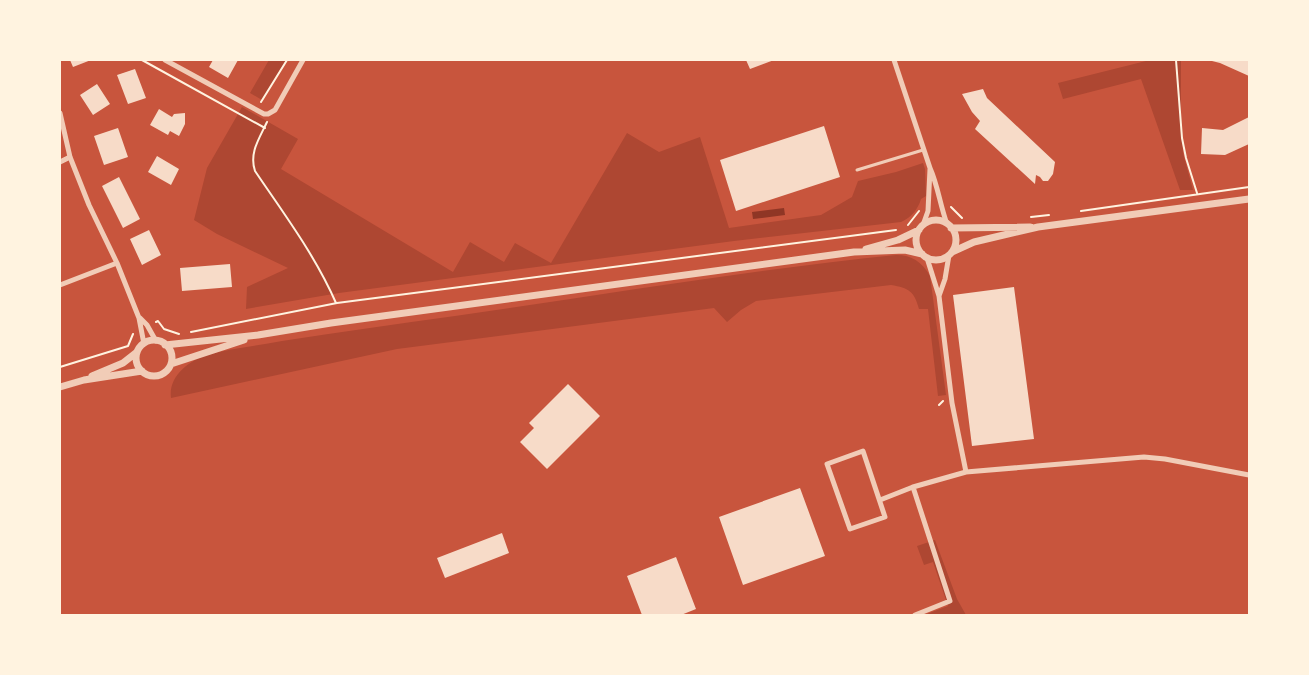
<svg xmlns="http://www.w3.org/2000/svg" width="1309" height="675" viewBox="0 0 1309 675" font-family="Karla,sans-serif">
  <rect width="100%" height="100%" fill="#c8553d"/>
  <path fill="#ae4732" d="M269,60H286L262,100L250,93Z
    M1150,60H1181V115L1183,153L1193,190H1180L1141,79L1063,99L1058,83Z
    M242,107L298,139L281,169L453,272L470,242L504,262L515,243L551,263L627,133L659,152L700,137L729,228L821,215L852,197L858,181L896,172L923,163L925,169L926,196L921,199C918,209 912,217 901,222L734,241L339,293L246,309L247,287L288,268L217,234L194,220L207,168Z
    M896,255C912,255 922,262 930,276L946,395L938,396L928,309H919C914,291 909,288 891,285L756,301L741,310L727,322L714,308L397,349L171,398C168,377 188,361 207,355C231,348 257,346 282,341C339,332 397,324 455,316C602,295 749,270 896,255Z
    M935,540L957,599L966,615H924L948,606L933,562L924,565L917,546Z"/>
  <path fill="#8f3625" d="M784,208L785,215L753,219L752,212Z"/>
  <path fill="#f7dbc8" d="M70,60H91L73,67Z
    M213,60H238L228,78L209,67Z
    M746,60H774L750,69Z
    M1208,60H1249V76L1220,63Z
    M135,69L146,98L128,104L117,75Z
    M97,84L110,104L93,115L80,95Z
    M983,89L987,98L1055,162L1053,174L1048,181H1043L1040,177L1036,175L1035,184L975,129L980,121L972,112L962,94Z
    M159,109L172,117L174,114L185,113V124L179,136L170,131L168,135L150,125Z
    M1249,117V144L1225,155L1201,154L1202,128L1223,130Z
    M824,126L840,177L736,211L720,160Z
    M118,128L128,157L104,165L94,136Z
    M157,156L179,169L171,185L148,172Z
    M119,177L140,219L123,228L102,186Z
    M149,230L161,255L142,265L130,239Z
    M230,264L232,287L182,291L180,268Z
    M1014,287L1034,439L972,446L953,295Z
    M568,384L600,416L547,469L520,442L534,428L529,423Z
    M800,488L825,556L743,585L719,517Z
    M502,533L509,553L445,578L437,558Z
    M676,557L696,609L681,615H642L627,576Z"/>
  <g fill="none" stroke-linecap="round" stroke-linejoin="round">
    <path stroke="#fff3e0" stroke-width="2" d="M142,60L265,128
      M1176,60L1182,138L1186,158L1197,193
      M261,102L287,60
      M267,122C259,139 249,153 255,171C284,214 315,255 336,303
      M951,207L962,218
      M1081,211L1249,187
      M1031,217L1049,215
      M908,225L919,211
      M156,322L158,321L164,329L179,334
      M191,332L337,303L896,230
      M60,367L128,346L133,334
      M939,405L943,401"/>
    <path stroke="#f1ccb7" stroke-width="3" d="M857,170L923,150"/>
    <path stroke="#f1ccb7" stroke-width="5" d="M165,60L264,114H268L275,110L303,60
      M894,60L930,168C938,186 940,205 947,224
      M60,113L70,157L89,205L117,263L139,318L144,344
      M60,162L70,157
      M923,225L928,211L930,169
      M927,258L939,296L952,403L966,472
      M60,285L117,263
      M939,296L945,279L949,255
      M140,318L147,325L156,341
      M863,451L885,517L850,529L827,464Z
      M913,487L950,601L915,615
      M880,500L913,487L966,472L1144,457L1165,459L1249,475"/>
    <path stroke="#f1ccb7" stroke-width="7" d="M916 240a20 20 0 1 1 40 0a20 20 0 1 1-40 0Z
      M951,228L1030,227
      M866,249L898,240L919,230
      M952,252L974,242L1038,227L1249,199
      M136 358a18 18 0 1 1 36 0a18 18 0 1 1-36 0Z
      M165,345L258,335L331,323L854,252L905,250L922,254
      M171,364L244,340
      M92,376L123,363L137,352
      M60,387L84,380L142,371"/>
  </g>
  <rect width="1309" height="675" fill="none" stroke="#fff3e0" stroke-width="122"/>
</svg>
